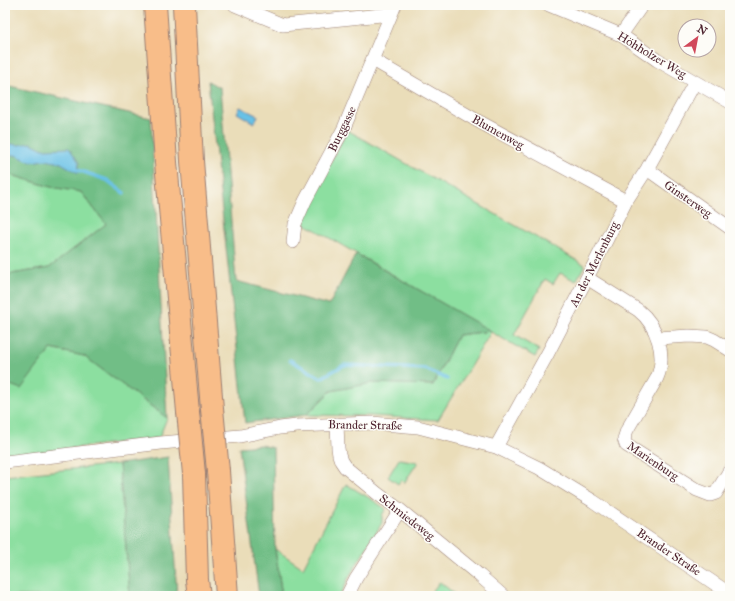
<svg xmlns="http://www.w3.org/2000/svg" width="735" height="601" viewBox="0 0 735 601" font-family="'IM FELL Great Primer',serif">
  <rect width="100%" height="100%" fill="#fdfcf7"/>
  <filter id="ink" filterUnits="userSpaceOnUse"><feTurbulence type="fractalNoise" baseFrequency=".025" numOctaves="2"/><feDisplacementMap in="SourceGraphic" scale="8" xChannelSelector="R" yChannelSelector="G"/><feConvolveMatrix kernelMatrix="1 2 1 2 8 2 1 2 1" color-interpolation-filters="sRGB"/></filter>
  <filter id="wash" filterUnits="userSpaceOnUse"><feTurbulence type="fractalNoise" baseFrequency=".012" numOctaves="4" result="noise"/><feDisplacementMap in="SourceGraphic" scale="16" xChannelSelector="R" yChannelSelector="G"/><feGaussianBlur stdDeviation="0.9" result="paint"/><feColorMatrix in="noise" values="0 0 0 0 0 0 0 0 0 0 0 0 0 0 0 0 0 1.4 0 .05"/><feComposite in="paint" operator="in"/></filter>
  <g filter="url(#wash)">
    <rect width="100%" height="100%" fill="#eaddb9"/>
    <path fill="#8cdfa0" stroke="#6b7f66" d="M347,130L585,265L576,281L560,273L553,284L545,279L514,335L539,350L535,357L491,332L438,420L373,416L306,415L331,391L372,383L433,385L458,335L490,331L300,221Z
      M5,173L51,187L81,192L106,224L49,268L5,275Z
      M51,349L84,356L167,418L159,438L5,456V383L21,388Z
      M399,459L418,462L404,483L401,480L398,484L388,477Z
      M119,464L130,596H5V476Z
      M346,484L371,499L386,509L382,515V523L350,575L340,596H282L275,549L303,568Z
      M440,582L457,596H428Z"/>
    <path fill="#71be86" stroke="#5e6e58" d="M208,81L220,88L236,281L329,305L356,254L491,331L458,335L433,385L372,383L331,391L306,415L245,423Z
      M5,85L151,118L167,418L84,356L51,349L21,389L5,383V275L49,268L106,224L81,192L51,187L5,173Z
      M261,445L273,448L275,549L282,596H259L239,447Z
      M168,457L177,596H130L119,464Z"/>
    <path fill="#68c1e6" stroke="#597088" d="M240,107L258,116L254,123L237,113Z
      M5,143L18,145L31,143L43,149L69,148L79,162L78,173L61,163L45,160L31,162L15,155H5Z"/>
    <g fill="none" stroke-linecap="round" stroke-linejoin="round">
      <path stroke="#68c1e6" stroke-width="3.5" d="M75,169L107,180L124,193
        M290,360L321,378L344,365L425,369L447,379"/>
    </g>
  </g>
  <g filter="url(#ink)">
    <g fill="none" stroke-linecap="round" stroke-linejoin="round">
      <g stroke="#9a7e72" stroke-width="14">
        <path id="street" d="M235,5L283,25L391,14
          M549,5L621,35L657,60L730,102
          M621,35L642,5
          M373,60L476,120L626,201
          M647,169L730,228
          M293,242L295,224L305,201L344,128L395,5
          M587,278L638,310C657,325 667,355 657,378L627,430L624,439L626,445L697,490L710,495L716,493L730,470
          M658,338L689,336L707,337L714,340L730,350
          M337,424L338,448L339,455L341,461L345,467L378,494L400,510L480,576L503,596
          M496,447L548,353L604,245L626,201L647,169L695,82
          M5,462L161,443L240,436L280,428L297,426L372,423L418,427L496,447L539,468L593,501L730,594
          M347,596L356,578L400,510"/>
      </g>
      <g stroke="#9a7e72" stroke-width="24">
        <path id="highway" d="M155,5L166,162L188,412
          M184,5L192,161L212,409
          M218,471L227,596
          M194,474L197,580L199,596"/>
      </g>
      <use href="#street" stroke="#fff" stroke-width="13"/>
      <use href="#highway" stroke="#f8bd89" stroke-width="22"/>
      <g stroke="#9a7e72" stroke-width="24" stroke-linecap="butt">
        <path id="highway-bridge" d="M212,409L218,471
          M188,412L194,474"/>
      </g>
      <use href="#highway-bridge" stroke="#f8bd89" stroke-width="22"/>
    </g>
  </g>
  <g text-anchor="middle" stroke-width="3" stroke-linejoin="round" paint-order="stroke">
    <g font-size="12" fill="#4a1f2b" stroke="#fdfcf7">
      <text transform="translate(652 55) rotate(31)" y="4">Höhholzer Weg</text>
      <text transform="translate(342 129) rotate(-64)" y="4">Burggasse</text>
      <text transform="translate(498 132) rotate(29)" y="4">Blumenweg</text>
      <text transform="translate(688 199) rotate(35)" y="4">Ginsterweg</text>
      <text transform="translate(594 264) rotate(-63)" y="4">An der Merlenburg</text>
      <text transform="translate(365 425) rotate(1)" y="4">Brander Straße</text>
      <text transform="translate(653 461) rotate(34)" y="4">Marienburg</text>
      <text transform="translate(407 517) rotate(38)" y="4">Schmiedeweg</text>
      <text transform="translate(669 552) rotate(34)" y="4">Brander Straße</text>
    </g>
  </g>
  <rect width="735" height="601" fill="none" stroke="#fdfcf7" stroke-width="20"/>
  <g transform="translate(697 38) rotate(32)"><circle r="19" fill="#fdfcf7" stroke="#b5a4a5"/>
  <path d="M0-3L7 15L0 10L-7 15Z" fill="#d1495b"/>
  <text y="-6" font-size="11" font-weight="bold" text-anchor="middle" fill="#4a1f2b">N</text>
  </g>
</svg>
